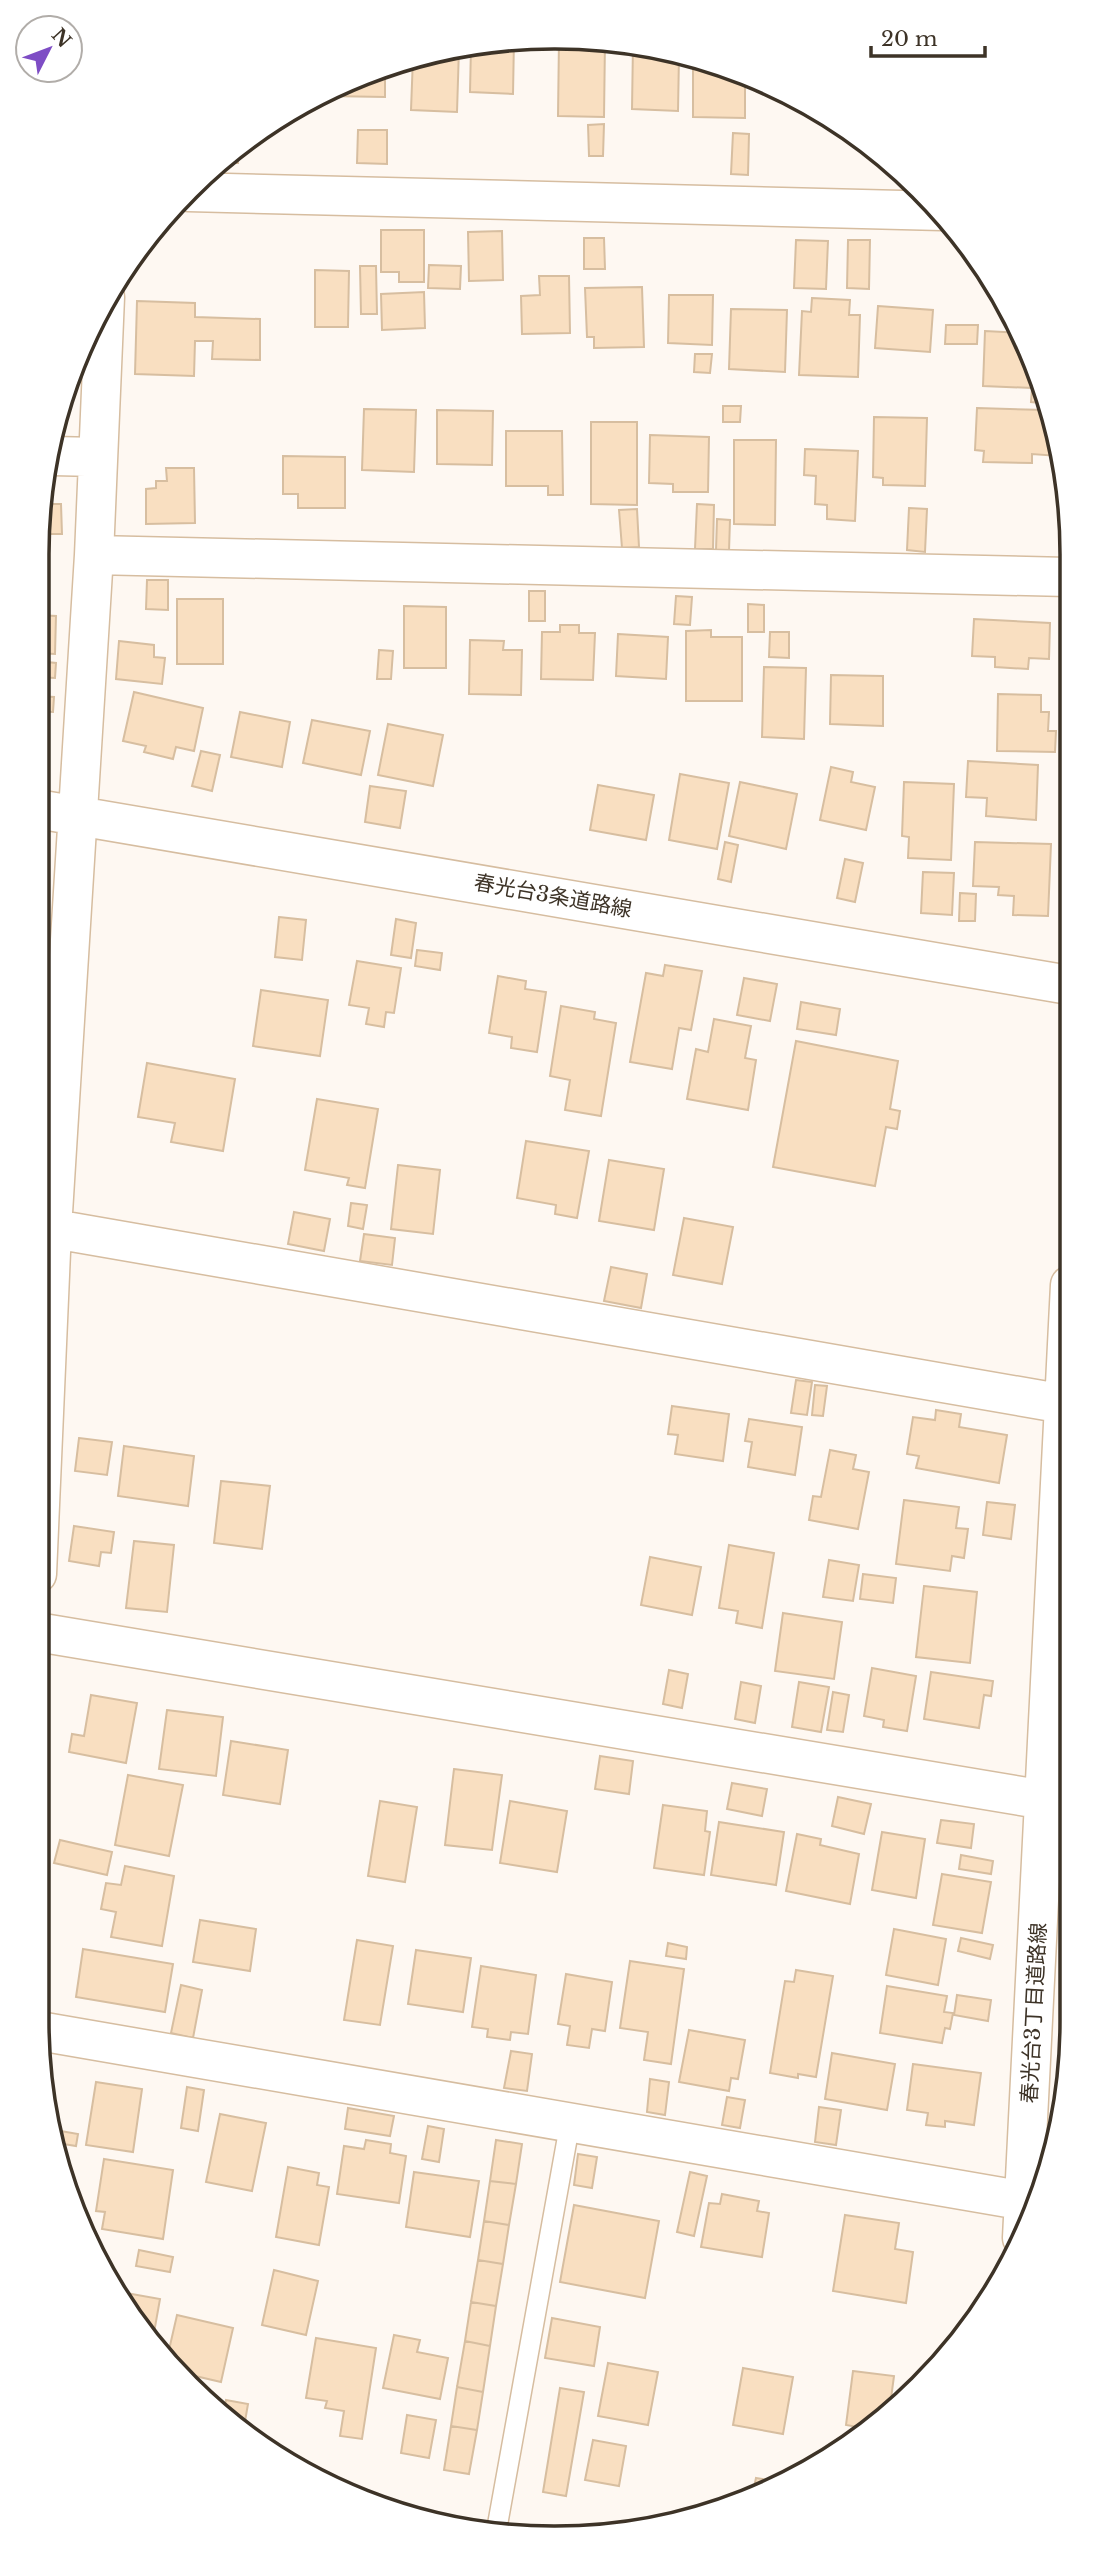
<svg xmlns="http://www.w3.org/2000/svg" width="1109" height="2575" viewBox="0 0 1109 2575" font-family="'Libre Baskerville','Noto Sans JP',serif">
  <rect width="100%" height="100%" fill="#fef8f2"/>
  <path fill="#d7c6ff" d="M1072,1848V2020L1059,2101Z"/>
  <path fill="#f9dfc1" stroke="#d7bea0" stroke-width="2" d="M514,39L513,94L470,92L471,46Z
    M559,39L605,41L604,117L558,116Z
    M633,44L679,55L678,111L632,109Z
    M459,48L457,112L411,110L413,57Z
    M693,58L721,64L745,76V118L693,117Z
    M385,68V97L328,96V89Z
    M604,124L603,156H589L588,125Z
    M358,130H387V164L357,163Z
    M733,133L749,134L748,175L731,174Z
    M239,144L238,163H219Z
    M381,230H424V282H399V272H381Z
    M502,231L503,280L469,281L468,232Z
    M584,238H604L605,269H584Z
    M796,240L828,241L826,289L794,288Z
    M848,240H870L869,289L847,288Z
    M429,265L461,266L460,289L428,288Z
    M360,266H376L377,314H361Z
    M315,270L349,271L348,327H315Z
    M539,276H569L570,333L522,334L521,296L540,295Z
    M642,287L644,347L594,348V337H587L585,288Z
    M424,292L425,328L382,330L381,294Z
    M669,295H713L712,345L668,343Z
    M812,298L850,300L849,315H860L858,377L799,375L802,311L811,312Z
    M137,301L195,303V317L260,319V360L212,359L213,341H195L194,376L135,374Z
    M878,306L933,310L930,352L875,348Z
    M731,309L787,310L785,372L729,369Z
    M946,325H978L977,344H945Z
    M985,331L1021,333L1042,403L1031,402L1032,388L983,386Z
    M695,354H712L710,373L694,372Z
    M723,406H741L740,422H723Z
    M977,408L1045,410L1058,456L1032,454V463L983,462L984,451L975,450Z
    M364,409L416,410L414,472L362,470Z
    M437,410L493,411L492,465L437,464Z
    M874,417L927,418L925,486L883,485V478L873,477Z
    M591,422H637V505L591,504Z
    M506,431H562L563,495H548V486H506Z
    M650,435L709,437L708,492H673V484L649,483Z
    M734,440H776L775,525L734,524Z
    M805,449L858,451L855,521L827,519V505L815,504L816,476L804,475Z
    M283,456L345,457V508H298V494H283Z
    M166,468H194L195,523L146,524V489L156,488V481H167Z
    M47,490H52L51,504H61L62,534H40Z
    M697,504L714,505L713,549H695Z
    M909,508L927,509L925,552L907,550Z
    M637,509L639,547L622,548L619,510Z
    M717,519L730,520L729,551L716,550Z
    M147,580H168V610L146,609Z
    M529,591H545V621H529Z
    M676,596L692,597L690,625L674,624Z
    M177,599H223V664H177Z
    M748,604L764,605V632H748Z
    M404,606L446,607V668H404Z
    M37,615L56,616L55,654L37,653Z
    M974,619L1050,623L1049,659L1029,658L1028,669L995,667V657L972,656Z
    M560,625H579V633H595L593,680L541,679L542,632H560Z
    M711,630V637H742V701H686V631Z
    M770,632H789V658L769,657Z
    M618,634L668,637L666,679L616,676Z
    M470,640L504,641L503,650H522L521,695L469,694Z
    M119,641L154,645V657L165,658L162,684L116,679Z
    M379,650L393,651L391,679H377Z
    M37,661L56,663L55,678L37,677Z
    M764,667L806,668L804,739L762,737Z
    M831,675L883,676V726L830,724Z
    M134,692L203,708L194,751L176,747L173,759L144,752L146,746L123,741Z
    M998,694L1041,695V712H1049L1048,731H1056L1055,752L997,751Z
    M37,696L54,697L53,712L37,711Z
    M240,712L290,722L282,767L231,757Z
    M312,720L370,731L361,775L303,763Z
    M388,724L443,735L433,786L378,775Z
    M201,751L220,755L212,791L192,786Z
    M968,761L1038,765L1036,820L986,816L987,798L966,797Z
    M831,767L853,772L851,782L875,787L866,830L820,820Z
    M680,774L729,783L717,849L669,840Z
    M740,782L797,794L786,849L729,836Z
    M904,782L954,784L951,860L908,858L909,837L902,836Z
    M598,785L654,795L646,840L590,830Z
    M370,786L406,791L400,828L365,822Z
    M725,842L738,845L731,882L718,879Z
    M975,842L1051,844L1048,916L1013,915L1014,896L998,895L999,887L973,886Z
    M845,859L863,863L855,902L837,898Z
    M923,872L954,873L952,915L921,913Z
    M960,893L976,894L975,921H959Z
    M279,917L306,920L302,960L275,957Z
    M396,919L416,923L411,958L391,955Z
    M417,950L442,953L440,970L415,966Z
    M357,961L401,968L394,1013L386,1012L384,1027L366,1024L369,1008L349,1005Z
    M665,965L702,971L691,1030L679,1028L672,1069L630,1062L646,973L663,976Z
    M498,976L526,981L525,989L546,992L537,1052L511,1048L512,1037L489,1033Z
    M744,978L777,984L770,1021L737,1015Z
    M261,990L328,1000L320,1056L253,1046Z
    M801,1002L840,1009L836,1035L797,1029Z
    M561,1006L595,1012L594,1019L616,1023L601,1116L565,1110L570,1080L550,1076Z
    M714,1019L751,1026L745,1058L756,1060L748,1110L687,1099L696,1049L708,1052Z
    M796,1041L898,1061L890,1109L900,1111L897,1129L886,1127L875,1186L773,1167Z
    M147,1063L235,1079L223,1151L171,1142L175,1123L138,1117Z
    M317,1099L378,1109L365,1188L347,1185L349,1178L305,1170Z
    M526,1141L589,1151L577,1218L555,1214L556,1205L517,1198Z
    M609,1160L664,1169L654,1230L599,1221Z
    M398,1165L440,1170L433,1234L391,1229Z
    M351,1203L367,1205L363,1229L348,1226Z
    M294,1212L330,1219L324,1251L288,1244Z
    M684,1218L733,1227L722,1284L673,1275Z
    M364,1234L395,1238L392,1265L360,1261Z
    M611,1267L647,1274L641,1308L604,1301Z
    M796,1380L812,1382L807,1415L791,1413Z
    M815,1385L827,1386L823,1416L812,1415Z
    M672,1406L729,1414L723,1461L675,1454L678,1435L668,1434Z
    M936,1410L961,1414L959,1427L1007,1435L999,1483L916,1468L919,1456L907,1454L913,1417L935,1420Z
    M749,1419L802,1427L795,1475L748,1467L752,1442L745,1441Z
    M79,1438L112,1442L107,1475L75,1471Z
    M124,1446L194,1456L188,1506L118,1496Z
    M830,1450L856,1455L853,1469L869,1472L858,1529L809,1520L813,1496L821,1497Z
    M221,1481L270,1486L262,1549L214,1543Z
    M904,1500L959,1507L956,1528L968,1529L964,1558L952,1556L950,1571L896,1564Z
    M987,1502L1015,1505L1011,1539L983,1535Z
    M74,1526L114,1532L111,1553L101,1552L99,1566L69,1561Z
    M134,1541L174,1545L167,1612L126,1608Z
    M729,1545L774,1553L762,1628L736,1623L738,1611L719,1608Z
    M650,1557L701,1567L692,1615L641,1605Z
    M829,1560L859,1565L853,1601L823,1597Z
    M863,1574L896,1578L893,1603L860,1599Z
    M924,1586L977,1592L970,1663L916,1657Z
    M783,1613L842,1622L834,1679L775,1671Z
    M872,1668L916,1676L907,1731L883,1727L884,1720L864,1716Z
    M669,1670L688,1674L682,1708L663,1704Z
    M931,1672L993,1681L991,1696L984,1695L979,1728L924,1719Z
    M741,1682L761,1686L755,1723L735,1719Z
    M799,1682L829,1687L821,1732L792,1727Z
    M833,1692L849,1695L843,1732L827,1730Z
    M91,1695L137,1703L126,1763L69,1752L72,1734L84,1736Z
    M167,1710L223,1717L216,1776L159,1769Z
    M231,1741L288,1750L280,1804L223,1795Z
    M600,1756L633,1761L629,1794L595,1789Z
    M454,1769L502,1775L492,1850L445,1845Z
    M128,1775L183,1785L169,1856L115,1845Z
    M732,1783L767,1789L762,1816L727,1809Z
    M838,1797L871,1804L864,1834L832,1826Z
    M380,1801L417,1807L405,1882L368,1876Z
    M510,1801L567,1811L557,1872L500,1863Z
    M663,1805L707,1811L705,1831L710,1832L704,1875L654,1868Z
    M941,1820L974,1824L971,1848L937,1843Z
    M719,1822L784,1832L776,1885L711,1875Z
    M882,1832L925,1839L916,1898L872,1890Z
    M797,1834L821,1839L820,1845L859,1854L850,1904L786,1891Z
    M60,1840L112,1852L107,1875L54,1863Z
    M961,1855L993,1861L991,1874L959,1869Z
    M125,1866L174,1876L162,1946L111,1937L116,1912L101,1909L106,1883L121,1885Z
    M942,1874L991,1882L982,1933L933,1925Z
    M200,1920L256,1929L250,1971L193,1962Z
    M894,1929L946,1939L938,1985L886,1975Z
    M961,1938L993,1945L990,1959L958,1951Z
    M357,1940L393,1946L380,2025L344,2020Z
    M668,1943L687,1947L686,1959L666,1956Z
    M83,1949L173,1964L165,2012L76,1997Z
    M416,1950L471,1958L463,2012L408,2004Z
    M630,1961L684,1969L671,2064L644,2060L648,2032L620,2028Z
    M481,1966L536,1975L528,2034L511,2032L510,2040L487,2037L488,2029L472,2027Z
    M796,1970L833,1976L816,2077L798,2074V2078L770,2073L785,1981L794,1982Z
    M566,1974L612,1982L605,2031L592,2029L589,2048L567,2045L570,2026L558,2024Z
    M181,1985L202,1990L193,2038L171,2033Z
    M887,1986L947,1996L944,2012L953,2013L950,2029L945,2028L942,2043L880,2033Z
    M957,1995L991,2000L988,2021L954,2015Z
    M689,2030L745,2040L738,2079L731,2078L729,2091L679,2082Z
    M511,2051L532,2054L527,2091L504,2088Z
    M832,2053L895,2064L887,2110L825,2099Z
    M913,2064L981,2073L974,2125L945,2121V2127L926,2125L928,2113L907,2110Z
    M650,2079L669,2082L665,2115L647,2112Z
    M96,2082L142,2089L133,2152L86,2145Z
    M187,2087L204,2090L198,2131L181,2128Z
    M727,2097L745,2100L740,2128L722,2125Z
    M819,2107L841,2110L836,2145L815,2142Z
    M348,2108L394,2116L390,2136L345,2129Z
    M220,2114L266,2123L252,2191L206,2182Z
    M428,2126L444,2129L439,2162L422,2159Z
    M55,2130L78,2134L76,2146L57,2143Z
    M366,2140L391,2144L390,2153L406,2156L399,2203L337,2194L344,2146L364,2149Z
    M496,2140L522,2144L516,2184L490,2181Z
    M578,2154L597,2157L592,2188L574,2185Z
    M104,2159L173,2170L163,2239L102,2229L105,2212L96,2211Z
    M288,2167L319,2173L317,2185L329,2187L319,2245L276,2237Z
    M414,2172L479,2181L470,2237L406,2227Z
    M690,2172L707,2176L694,2236L677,2232Z
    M490,2181L516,2184L509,2225L484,2221Z
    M722,2194L759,2201L757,2211L769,2213L762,2257L701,2247L709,2203L720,2204Z
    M574,2205L659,2221L645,2298L560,2282Z
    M845,2215L899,2223L895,2249L913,2252L906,2303L833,2291Z
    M484,2221L509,2225L503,2264L478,2260Z
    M139,2250L173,2257L170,2272L136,2266Z
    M478,2260L503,2264L496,2306L471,2302Z
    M274,2270L318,2281L306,2335L262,2325Z
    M115,2291L160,2299L152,2344Z
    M471,2302L496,2306L490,2346L465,2341Z
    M177,2315L233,2328L221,2382L178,2372L166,2363Z
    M552,2318L600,2327L594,2366L545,2358Z
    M394,2335L420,2340L417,2352L448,2358L440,2399L383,2388Z
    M316,2338L376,2348L362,2439L340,2436L344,2411L325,2408L327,2401L306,2398Z
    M465,2341L490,2346L483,2392L457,2387Z
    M940,2347L953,2349L937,2367Z
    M608,2363L658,2372L648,2425L598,2416Z
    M743,2368L793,2377L783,2434L733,2425Z
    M853,2371L894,2376L890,2406L863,2428L846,2425Z
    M457,2387L483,2392L477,2430L451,2426Z
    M560,2388L584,2392L566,2496L543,2492Z
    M226,2400L248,2404L244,2427L224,2410Z
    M407,2415L436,2420L429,2458L401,2453Z
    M451,2426L477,2430L469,2474L444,2470Z
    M593,2440L626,2446L619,2486L585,2480Z
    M756,2478L776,2481V2483L753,2492Z"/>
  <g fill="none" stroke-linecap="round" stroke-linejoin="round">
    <g stroke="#d6bda0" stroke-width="22">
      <path id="service" d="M496,2533L570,2123"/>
    </g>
    <g stroke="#d6bda0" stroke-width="41">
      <path id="minor" d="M188,192L942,211
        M53,456L97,457
        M94,555L1068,577
        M37,809L1069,985
        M37,1226L1070,1405
        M37,1574L52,1229L94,555L105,297
        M37,1632L1045,1800
        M39,2031L1037,2203
        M1022,2238L1070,1285"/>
    </g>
    <use href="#service" stroke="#fff" stroke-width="19"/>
    <use href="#minor" stroke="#fff" stroke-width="38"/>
  </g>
  <g text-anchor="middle" stroke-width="7" stroke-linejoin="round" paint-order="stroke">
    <g font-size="21" fill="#3d3327" stroke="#fff">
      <text transform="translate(553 896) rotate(10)" y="7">春光台3条道路線</text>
      <text transform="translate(1034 2013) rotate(-87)" y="7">春光台3丁目道路線</text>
    </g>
  </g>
  <path d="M0 0H1109V2575H0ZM554 49H555A505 505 0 0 1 1060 554V2021A505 505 0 0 1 555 2526H554A505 505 0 0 1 49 2021V554A505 505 0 0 1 554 49Z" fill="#fff" fill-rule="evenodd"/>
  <path fill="none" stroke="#3d3327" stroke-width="3.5" d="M554 49H555A505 505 0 0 1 1060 554V2021A505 505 0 0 1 555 2526H554A505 505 0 0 1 49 2021V554A505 505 0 0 1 554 49Z"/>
  <g transform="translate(49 49) rotate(48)"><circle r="33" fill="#ffffff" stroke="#b1ada9" stroke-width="2"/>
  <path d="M0-5L12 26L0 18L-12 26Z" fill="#7e4dc5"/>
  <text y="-10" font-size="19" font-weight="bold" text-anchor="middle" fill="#3d3327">N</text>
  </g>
  <path d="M871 46v10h114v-10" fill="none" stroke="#3d3327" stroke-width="3.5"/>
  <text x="881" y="46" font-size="21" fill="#3d3327" stroke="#ffffff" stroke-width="5" paint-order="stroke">20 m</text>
</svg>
